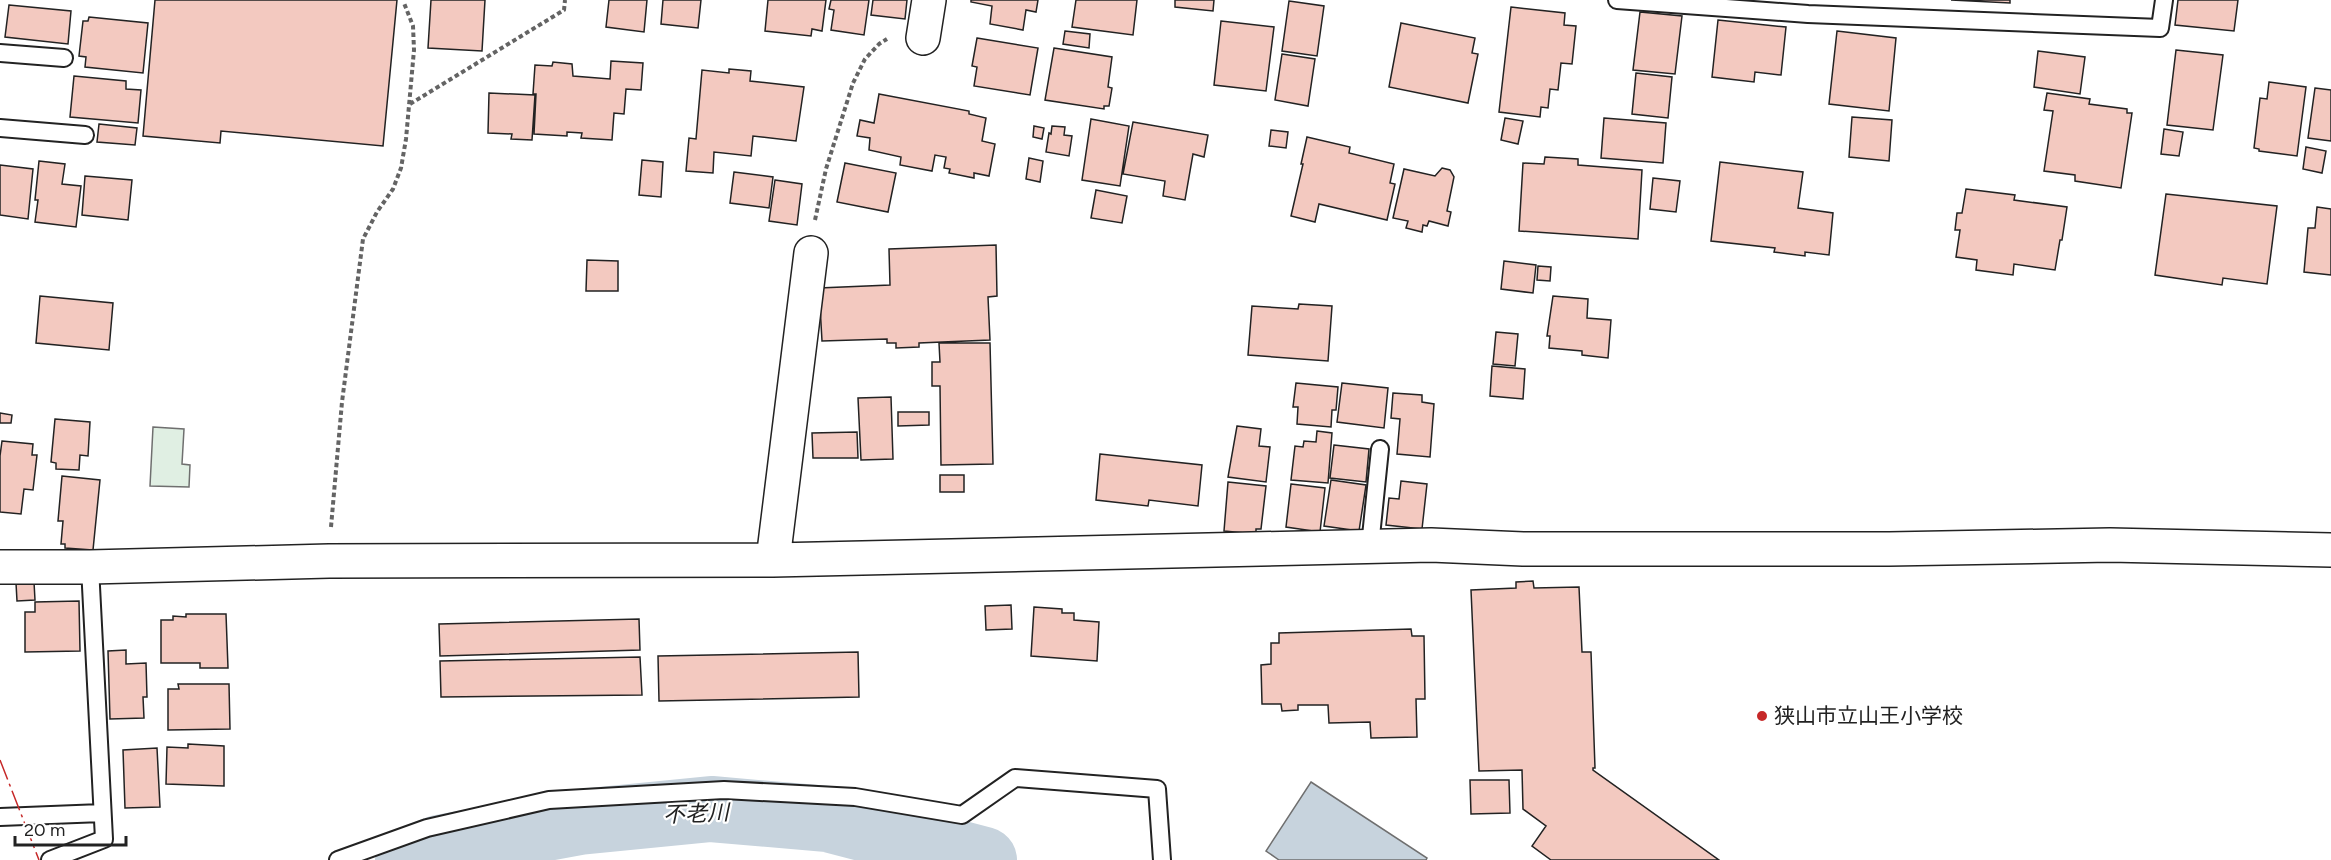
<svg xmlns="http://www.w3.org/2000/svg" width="2331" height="860" viewBox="0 0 2331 860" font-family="Figtree,'Noto Sans JP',sans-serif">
  <rect width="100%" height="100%" fill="#fff"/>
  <path fill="#e0efe3" stroke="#6f6f6f" stroke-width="1.5" d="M153,427L184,429L182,464L190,465L189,487L150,486Z"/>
  <path fill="#c7d3dd" stroke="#6f6f6f" stroke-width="1.5" d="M1311,782L1427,858L1426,860H1279L1266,851Z"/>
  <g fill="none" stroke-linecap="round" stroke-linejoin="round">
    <path stroke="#c7d3dd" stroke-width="66" d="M408,860L439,848L579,822L711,809L828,819L984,860"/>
  </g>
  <path fill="#f3c9c0" stroke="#222" stroke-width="1.5" d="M155,0H397L383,146L221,131L220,143L143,136Z
    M431,0H485L482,51L428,48Z
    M609,0H647L644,32L606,27Z
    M663,0H701L698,28L661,24Z
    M768,0H826L822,31L812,29L811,36L765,31Z
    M831,0H869L864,35L831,30L834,10L829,9Z
    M873,0H907L905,19L871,15Z
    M971,0H1038L1036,12L1026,10L1023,30L990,24L992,6L971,2Z
    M1076,0H1137L1133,35L1072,27Z
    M1175,0H1214L1213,11L1175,7Z
    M1951,0H2010V3Z
    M2178,0H2238L2234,31L2175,25Z
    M1289,1L1324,6L1317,56L1282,51Z
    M9,5L71,11L68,44L5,37Z
    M1511,7L1565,13L1564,25L1576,26L1572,64L1561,63L1558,90L1550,89L1548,108L1541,107L1540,117L1499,112Z
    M1640,12L1682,16L1675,74L1633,70Z
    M89,17L148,23L143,73L85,67L86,57L79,56L83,21H88Z
    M1718,20L1786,27L1781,75L1755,72L1754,82L1712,77Z
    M1221,21L1274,27L1266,91L1214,85Z
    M1401,23L1475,38L1472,53L1478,54L1468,103L1389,87Z
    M1065,31L1090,34L1089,48L1063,44Z
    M1837,31L1896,38L1889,111L1829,104Z
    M977,38L1038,48L1030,95L974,86L977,67L972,66Z
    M1054,48L1112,57L1108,87L1112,88L1109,106H1104V109L1045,100Z
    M2176,50L2223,55L2213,130L2167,125Z
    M2038,51L2085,57L2080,94L2034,87Z
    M1282,54L1315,59L1308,106L1275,100Z
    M611,61L643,63L641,90L626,89L624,114L614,113L612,140L581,138L582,133L567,132V136L534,134L536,94H533L535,65L552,66L553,62L572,64L573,76L610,79Z
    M729,69L751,71L750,81L804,87L796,141L753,136L751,156L714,152L713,173L686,171L689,138L696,139L702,70L729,73Z
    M1636,73L1672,77L1668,118L1632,114Z
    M74,76L126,81V89L141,90L138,123L70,117Z
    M2269,82L2306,87L2297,156L2259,151V149L2254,148L2260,98L2267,99Z
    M2315,88L2331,90V141L2308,138Z
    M489,93L535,95L532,140L511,139L512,134L488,133Z
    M2047,93L2090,99L2089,104L2127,109V113H2132L2121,188L2075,181V175L2044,171L2053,111L2044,110Z
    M879,94L969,111V114L986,118L982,141L995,144L989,176L974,173V178L949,173L950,169L944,168L946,157L935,155L932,171L900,165L901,157L869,150L870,138L857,136L860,120L874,123Z
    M1852,117L1892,120L1889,161L1849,157Z
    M1505,118L1523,121L1518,144L1501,140Z
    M1604,118L1666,123L1663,163L1601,158Z
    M1091,119L1129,126L1120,186L1082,180Z
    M1133,122L1208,135L1204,157L1193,154L1185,200L1163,196L1165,181L1123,174Z
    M99,124L137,128L135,145L97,142Z
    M1034,126L1044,128L1042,139L1033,137Z
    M1052,126L1065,127L1064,135L1072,136L1069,156L1046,152L1049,133L1051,134Z
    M2164,129L2183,132L2179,156L2161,154Z
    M1271,130L1288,132L1286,148L1269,146Z
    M1307,137L1350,147L1349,153L1394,164L1390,183L1395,184L1387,220L1319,204L1315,222L1291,216L1303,164H1301Z
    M2306,147L2326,151L2322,173L2303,169Z
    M1545,157L1578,159V165L1642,170L1638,239L1519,231L1523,163L1544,164Z
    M1029,158L1043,161L1040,182L1026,179Z
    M642,160L663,162L661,197L639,195Z
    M39,161L65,164L62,184L81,186L76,227L35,222L38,200H35Z
    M1720,162L1803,172L1798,208L1833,213L1829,255L1805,252V256L1774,252L1775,248L1711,241Z
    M845,163L896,173L888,212L837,202Z
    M0,165L33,169L28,219L0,215Z
    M1442,168L1450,170L1454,177L1447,211L1451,212L1448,226L1429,221L1427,226L1423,225L1422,232L1406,228L1408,221L1393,218L1404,169L1435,176Z
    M734,172L773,177L769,208L730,203Z
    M85,176L132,180L128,220L82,215Z
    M1653,178L1680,181L1676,212L1650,209Z
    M775,180L802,184L797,225L769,221Z
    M1966,189L2015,195L2014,200L2067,207L2062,240H2060L2055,270L2014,264L2013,275L1976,270L1977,260L1956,257L1960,230H1955L1957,213H1962Z
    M1096,190L1127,196L1122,223L1091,218Z
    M2166,194L2277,206L2267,284L2223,278L2222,285L2155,275Z
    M2317,207L2331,209V275L2304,272L2308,228H2315Z
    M996,245L997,296L988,297L990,340L919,343V347L896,348V343H887V339L822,341L819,288L890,285L889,249Z
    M587,260L618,261V291H586Z
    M1504,261L1536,265L1533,293L1501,289Z
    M1538,266L1551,267L1550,281L1537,280Z
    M40,296L113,303L109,350L36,343Z
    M1553,296L1588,299L1587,318L1611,320L1608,358L1582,355V351L1549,348L1550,336H1547Z
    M1299,304L1332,306L1328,361L1248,355L1252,306L1298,309Z
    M1496,332L1518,334L1515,366L1493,364Z
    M939,343H990L993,464L941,465L940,386H932V362H940Z
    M1492,366L1525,369L1523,399L1490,396Z
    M1296,383L1338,387L1336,410H1332L1331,427L1297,424L1298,407H1293Z
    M1342,383L1388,388L1384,428L1337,422Z
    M1393,393L1422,395V402L1434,404L1430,457L1397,454L1400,419L1391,418Z
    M891,397L893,459L861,460L858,398Z
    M898,412H929V425L898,426Z
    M0,413L12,415L11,423H0Z
    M55,419L90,422L88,456L80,455L79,470L56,469V463L51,462Z
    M1237,426L1261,429L1259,446L1270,447L1266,482L1228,477Z
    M1317,431L1332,433L1328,483L1291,480L1295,446L1303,447L1304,441L1316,442Z
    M857,432L858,458H813L812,433Z
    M2,441L33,444L32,455H37L33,490L24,489L21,514L0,512V456Z
    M1334,445L1369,449L1366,482L1330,478Z
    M1100,454L1202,465L1198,506L1149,500L1148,506L1096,500Z
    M940,475H964V492H940Z
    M62,476L100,480L93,550L65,548V544H61L63,521H58Z
    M1331,480L1366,485L1359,531L1324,526Z
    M1401,481L1427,484L1422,529L1386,525L1389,498L1399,499Z
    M1228,482L1266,486L1261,529H1256V534L1224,531Z
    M1291,484L1325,488L1320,532L1286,527Z
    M1533,581L1534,588L1579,587L1582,652H1591L1595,768H1593V770L1719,860H1551L1532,846L1546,826L1523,809L1522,770L1479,771L1471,590L1516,588V582Z
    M34,582L35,600L17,601L16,583Z
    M79,601L80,651L25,652V612H35V602Z
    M1011,605L1012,629L986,630L985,606Z
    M1034,607L1062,609V613H1074V620L1099,622L1097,661L1031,656Z
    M186,614H226L228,668H200V663H161V620H173V616L186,617Z
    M639,619L640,650L440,656L439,624Z
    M1411,629L1412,636H1424L1425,699H1416L1417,737L1371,738L1370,722L1329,723L1328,705H1298V710L1282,711L1281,704H1262L1261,665L1271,664V643H1279V633Z
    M126,650V664L146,663L147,697H143L144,718L110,719L108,651Z
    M858,652L859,697L659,701L658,656Z
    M640,657L642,695L441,697L440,661Z
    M178,684H229L230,729L168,730V689H179Z
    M188,744L224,746V786L166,784L167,747L188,748Z
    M157,748L160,807L125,808L123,750Z
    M1470,780H1509L1510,813L1471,814Z"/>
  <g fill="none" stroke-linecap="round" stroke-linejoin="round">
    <g stroke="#222" stroke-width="20">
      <path id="lane" d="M1617,0L1808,14L2160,28L2164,0
        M0,53L64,58
        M0,128L85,135
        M1370,546L1380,449
        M0,817L102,813
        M50,860L104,839L90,567
        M338,860L427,828L549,800L724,790L855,797L962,815L1015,778L1157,789L1162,860"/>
    </g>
    <g stroke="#222" stroke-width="36">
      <path id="street" d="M923,38L929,0
        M773,560L811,253
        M0,567H90L329,561L773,560L1431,545L1523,549H1889L2110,545L2331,550"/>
    </g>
    <path stroke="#646464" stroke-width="4" stroke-dasharray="4.5 3" stroke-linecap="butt" d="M410,104L564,10L565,0
      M815,220L826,169L853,83L865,59L879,44L887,39
      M331,527L342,402L363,239L377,212L393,189L401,168L406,139L414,50L413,26L404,3"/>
    <use href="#lane" stroke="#fff" stroke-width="16"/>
    <use href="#street" stroke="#fff" stroke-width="33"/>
    <path stroke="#c62828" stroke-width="1.5" stroke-dasharray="21 4.5 3 4.5" stroke-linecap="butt" d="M0,760L39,860"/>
  </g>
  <circle fill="#c62828" stroke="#fff" stroke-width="2" cx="1762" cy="716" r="6"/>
  <g text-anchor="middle" stroke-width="4.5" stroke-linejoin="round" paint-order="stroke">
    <g font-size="21" fill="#222" stroke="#fff" text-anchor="start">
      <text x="1774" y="723">狭山市立山王小学校</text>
    </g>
    <g font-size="22" font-style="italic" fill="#222" stroke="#fff">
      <text transform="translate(696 813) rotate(-2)" y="8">不老川</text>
    </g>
  </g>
  <path d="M15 836v9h111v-9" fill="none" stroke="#222222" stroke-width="3"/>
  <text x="24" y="836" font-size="18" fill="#222222" stroke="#ffffff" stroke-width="4.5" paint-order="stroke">20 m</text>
</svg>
